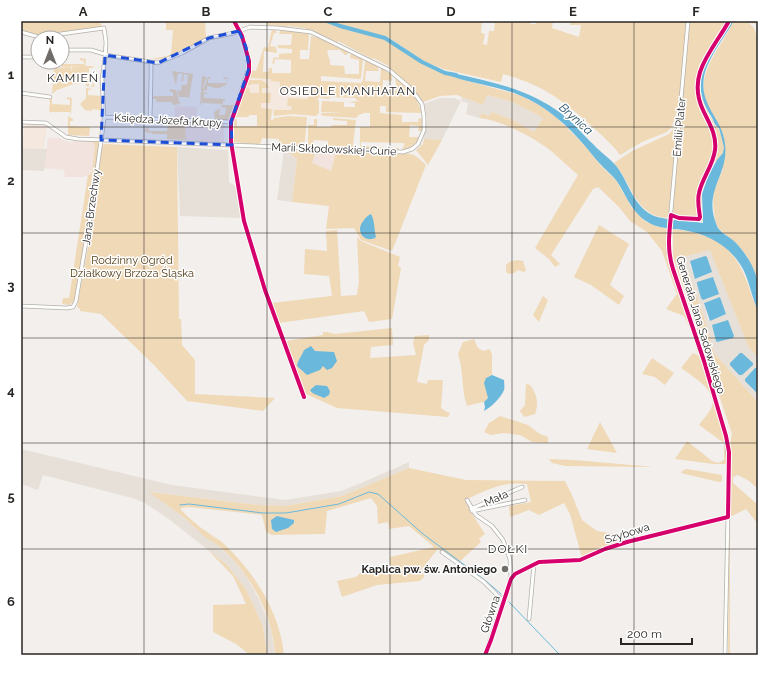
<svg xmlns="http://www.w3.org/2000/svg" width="779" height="676" viewBox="0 0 779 676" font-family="Raleway,sans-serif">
  <rect width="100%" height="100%" fill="#f2efec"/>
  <path fill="#f2e3de" d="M175,106L197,107V123L224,124V143L185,141V123L174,122Z
    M48,138H58L72,143L73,141L93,142L96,146L92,173L83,177H65L64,170L44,168Z
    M321,151L336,152L331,171L312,163L315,154Z"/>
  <path fill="#e7e0d8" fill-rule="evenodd" d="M487,95L515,103L543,118L534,133L511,119L492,112L490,116L482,113L479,118L466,114L468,103L461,101L442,140L424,139L427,119L424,104L440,98H454L461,101L462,97L483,105Z
    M177,147L228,150L229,182L237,187L242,218L180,216Z
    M21,148L47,149L44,171L21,170Z
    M284,150L287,151L297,159L292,202L277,200Z
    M710,249L748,346L758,358V368H755L745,379L758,393V402L714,353L704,317L683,257ZM689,263L712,272L696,279ZM720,297L726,314L710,321L708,319L704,303Z
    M21,449L172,485L285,500L341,491L366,481L409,462V468L342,496L285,506L258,505L150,492L187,520L206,537L218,545L234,561L246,576L259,599L271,629L275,655H267L263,626L246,589L227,565L170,520L145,503L132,498L43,475L38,490L21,484Z"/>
  <path fill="#f5e8df" d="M296,77L316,99V114L274,115L259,114L242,109L238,106L249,80L260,81V78Z
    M25,124L43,125L47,126L44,149L22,148Z"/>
  <path fill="#f0d9b7" d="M21,21H99L103,27L40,36L21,31Z
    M166,21H205L206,37C193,45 168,62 151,59L167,56L171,54L173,30H166Z
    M267,21H324L336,26L384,39L396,45L420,63L432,69L460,79L519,95L539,105L556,117L586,147L602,167L616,180L632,208L646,222L667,229L668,255L670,265L701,355L697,352L693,335L684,316L666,309L677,294L662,251L647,232L630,221L619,207L598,187L593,189L551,255L560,264L555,267L549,259L535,248L578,175C568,167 560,158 550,150C533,137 501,120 479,118L482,113L489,116L492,112L511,119L534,132L543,118L515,103L487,95L483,105L457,95L440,96L423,102L405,81L388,68L389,66L373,58L372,59L338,41L337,42L316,33L305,30V28L287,26V27L267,25Z
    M330,21H482L481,33L485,34L483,44L487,45L489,31H494L495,21H531L530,24H536V21H553L552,28L579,37L581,25H570V21H687L679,105L674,120L671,128L667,132L642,142L620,155C613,145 603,137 594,128C563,100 543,85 503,74L501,82L443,69L424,61L388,37L336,24Z
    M690,21H731C719,44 693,70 702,98C705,108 711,116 715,126L719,129L722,139L724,138C722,132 721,129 717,125C715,122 716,118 714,116C712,112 708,108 706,103C696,68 721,51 733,21H756L755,23L757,24L749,23L754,28L756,34H758V79L756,83H758V281L747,256L736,243L718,228L715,220L713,202L714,191L723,169L716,161C702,179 700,198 703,221C694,214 681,220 672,213Z
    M272,29L275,30L277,33H274L270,46L276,47L277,53L264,51L263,72H268L269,68H272V73H291V60L275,59L274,64L272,63L274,57L279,58V54L292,53V49L278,48V45H291L292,34H279L281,29L290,30V31H298L309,34L308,50H300V59H309L311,36L322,38L348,51L347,55H345L340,50H327L329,59L330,60V65L344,66L345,74H359V60L350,58L351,53L363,59L361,78L360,79L321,76V81L361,83L363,80L365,62L366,60L377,65L379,71H366L365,81L380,82L381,68L392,75V81L383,80L382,91H396V81H395L396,77L417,100L422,113L386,112V106H380V113L402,115V122H418L419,118L423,119L422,131H418L419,126L410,125L409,137H420C417,144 411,147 404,150L402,147H404V143L361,142V146L398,148L399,150L360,148V127H370V113H363V114H360L356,118L324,116L321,115V113H344L321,112L322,101L344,102V107H355V103L347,102L360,101L356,100V98L330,97L329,99L321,98L319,97L318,99H316L319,101V113L316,116L292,114L274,116V110H291L292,106H287L288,98L308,99V93L302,91V86H290L289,91L280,90V82L271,81V79L250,78L251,70L256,71L264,47L268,48Z
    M62,58H66V60L64,61V64H84V61L80,60V58L86,59L85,66H92L94,68H89V86H92L93,83H94V87L86,86L85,79H75V83L84,84H74L71,85V77V85L57,90L52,94L54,68L71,67V72L72,67L81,66L62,67Z
    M172,71L193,74L189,99L188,97H179L177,90L181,91L182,85H185L187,84L188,75L184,74L183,81H181L183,74L178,73L176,85Z
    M202,76L207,77L204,83L203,90L208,77H210V79H208V83H226L227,79H223L224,77L228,78L226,85C215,91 216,87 207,86V90L203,91L204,93L207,92V94H204V98L225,99V101H223V104L202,103V96L204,93L202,95L203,90L201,105H200Z
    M249,80C259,80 264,78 269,88H262V93H271L270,103H261V108L272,109L271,120H273L274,118L288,116L307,117L305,141L304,142H301V145L302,147L279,145V139L262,138L260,145L234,142L233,122L235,119H237V126H257V115H250L248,117H235L236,113H238V107L246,88L249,87L250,93H259V84H253L247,86Z
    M86,88L93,89L88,90V95L101,96V112L100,110L92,109V111L85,110L80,104L86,98Z
    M170,89L176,90L180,104L173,105L172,102H156V99H152L154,96H173V92H170Z
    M67,97L72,98L71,115L70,112H51V114L49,110L50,102L49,99H52V104L70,105V100L67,99Z
    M221,105H234L228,120H215L214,112L220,108L219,115H225L226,108L221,107Z
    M68,116L73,119V121H70V126L90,127L89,136L68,135Z
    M333,118L356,120L353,145L356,146V147L328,148L327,146L328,141L314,140L312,147H308V125H314V119H317V127H331L332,125H347V121L333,120Z
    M171,122H186L187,126L185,127L186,140L167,139V134H153L150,131L151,133H148L144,131L148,126L149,131H167V132L168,124Z
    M677,124L670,213L668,218C634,216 633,184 614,163L632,151L669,134Z
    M424,139L442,140L428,165L416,150L423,144Z
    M81,140L97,141L99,142L98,155L75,301L69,305L62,304L63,298H69L88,175L92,173L95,146L93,142L80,141Z
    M104,144L177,147L179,319H181L182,345L195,360V394L275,398L263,411L187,401L154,365L101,314L80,311V309L77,307L91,231L102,147Z
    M287,151H321L315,154L312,163L331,171L336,152L402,154C414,152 418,158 426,165L392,251L361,240L354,228L326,229L329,206L292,202L297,159Z
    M599,225L629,244L610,285L624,296L619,305L591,285L574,277Z
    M673,229C721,234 739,252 752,297C754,302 757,307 758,311C759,315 758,320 758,324C758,335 758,346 758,358L748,346L710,250L683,257L704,317L714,353L758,402V489L749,481L738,475L733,477V483L758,505V524L746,509L730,517V655H728L730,445L732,434L673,257Z
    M337,230L341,296L357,295L359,281L357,237L361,241L400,257L398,266L401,268L392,319L369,322L364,311L279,323L272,303L331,296L332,295L329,276L304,274L305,249L327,251L326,231Z
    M517,260L523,261L526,270L524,272L518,270L514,273L509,274L506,272V265L509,262Z
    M543,296L548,300L539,322L533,315Z
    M392,328L393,345L371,347L370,358L416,355L413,343L415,336L429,335V340L424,345L417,382L427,384L428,380H443L441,408L445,411L450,413L448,417L337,408L304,393L286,341L323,335V332H327L335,334Z
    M474,339L478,348L483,351L490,349L492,355V375L486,378L488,398L484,402L474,404L467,406C461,389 464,372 458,354L463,342Z
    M693,353L701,357L726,439L727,464H714L675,459L687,441L712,461L718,463L724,460V443L699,425C703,419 710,412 712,406C717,390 692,376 681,368Z
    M652,358L674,373L665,385L655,377L642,374Z
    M526,384L530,385C537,394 539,403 535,414L524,417L520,411L525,405Z
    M500,416L528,425L540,434L548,437V443L532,442L520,435L504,433L491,435L484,432L489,423Z
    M600,422L617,453L587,449Z
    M549,459L574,460L654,467L565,466L552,463Z
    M409,468L466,480L565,481L572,495L582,520L597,531L614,534H623V541L582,558L570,514L564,503L539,515L529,510L510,517L509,506L531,502L527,484C502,481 487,490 465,500L474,517L485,534L479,539L481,542L457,564L438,549L420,571L425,576L420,581L377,585L342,597L337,581L356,577L362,571L371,568L390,567V557L434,547L409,526L389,529L388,522L378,524L377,506L371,498L327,511L325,534L272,535L266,532L262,515L189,507L181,508V510C189,518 198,526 207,532C212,536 219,539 224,544C255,573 280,613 284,655H275C273,614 250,573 219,546C215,543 211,541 206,538C199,532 193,525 186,519C174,510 161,501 149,492L258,505L285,506L342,496Z
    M687,469L722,475V481L719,482L681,473L683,470Z
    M208,550L227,565L246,589L263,626L267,655H250L236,644L213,632V605L246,604L233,576Z"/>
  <path fill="#6ab8dc" d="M731,21H733L732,24C723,39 707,60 704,77C699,106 723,119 725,144C729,176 702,191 717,226C719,232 730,237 735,242C745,252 756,269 758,284C759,292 758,302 758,311C752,298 750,284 744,271C732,247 709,234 683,230C671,228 657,229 646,221C630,210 626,194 616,180C612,175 607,171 603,167C596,160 591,153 585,146C567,125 545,105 519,95C497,86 473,84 451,76L452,73C492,82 529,89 562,114C574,123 582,134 593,144C600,152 610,158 617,167C629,183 633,205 652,215C662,220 691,221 703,223L702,194L708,176L717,160L723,153L724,147L719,128C714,125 714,121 711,116C685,76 714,55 731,21Z
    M371,214C375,221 374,231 376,237C370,242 360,238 360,229C360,224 366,216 371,214Z
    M705,256L707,257L712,272L695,279L690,261Z
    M713,277L719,294L703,300L701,298L697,284V282Z
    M720,297L726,314L710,321L704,303Z
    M728,320L734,336L733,338L717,342L716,341L712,325Z
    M311,346L315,351L334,352L337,361L332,368L327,370L323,366L320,370L307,375L297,366C298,359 302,356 304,350Z
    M740,353H742L753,363V365L742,375H739L730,365V363Z
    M755,368H758L757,393L745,381V379Z
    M492,375L504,380C504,383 505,387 504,390C501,398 491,407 484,411L485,407L484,402L488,398L484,383L486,378Z
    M316,385L327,386L330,391L329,395L324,398C319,395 313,395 310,390Z
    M277,516L294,520V523L288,528L276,532L272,529L271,520Z"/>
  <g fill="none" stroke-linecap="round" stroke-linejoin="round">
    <path stroke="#6ab8dc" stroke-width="1" d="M180,505L189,504L263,513H286L339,504L369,492L378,494L423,534L486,581L501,594
      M509,602L560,655"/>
    <path stroke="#6ab8dc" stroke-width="4" d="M327,21L340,26L385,38L422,62L445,73L456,75"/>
    <g stroke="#b2b0ad" stroke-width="4.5">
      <path id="minor" d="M688,21L668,244L669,254L673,269L704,361L726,436L729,465L725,655
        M21,32L39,37L104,28L106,42L105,59L102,79L104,119L92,206L76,301L73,307L67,308L21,306
        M21,57H38
        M21,93L50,97
        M104,117L231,122
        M150,120L151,78V62
        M21,122L46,123L66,137L78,139L403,152L412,149L418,144L424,130V117L422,104L417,97L409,87L389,70L311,32L278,28L250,27L234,33L209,38L184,52L158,63L111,56L91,50H62
        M232,145L231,122L249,68L246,47L242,36L239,31
        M467,500L476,515L492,526L503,540L510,559L511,578L485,655
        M471,509L522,487
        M472,511L525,500
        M442,552L484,582L499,597L504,600
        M511,578L515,574L539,562L580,560L605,549L627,542L728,517
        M529,619L534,564"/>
    </g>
    <use href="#minor" stroke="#fdfdfc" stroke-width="3"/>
    <g stroke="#fff" stroke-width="6">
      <path id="cycleway" d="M234,21L242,36L249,61V72L231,122V142L244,221L265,290L304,397
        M485,655L491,640L511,579L515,574L539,562L580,560L605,549L627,542L728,517L729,452L726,436L704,361L673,269C667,251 669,234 671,215L679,218L699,219L700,217C699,209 697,201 699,193C702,178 713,166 715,150C717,135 709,123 703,110C686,74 713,50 729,21"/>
    </g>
    <use href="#cycleway" stroke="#d6006c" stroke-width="4"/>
  </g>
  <path fill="#1d4ed8" fill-opacity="0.2" stroke="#1d4ed8" stroke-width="3" stroke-dasharray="8 5" stroke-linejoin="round" d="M239,31L246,47L249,68L231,122L232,145L101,140L105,55L158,63L209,38Z"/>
  <path fill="none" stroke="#282624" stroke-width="1" stroke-opacity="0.55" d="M144,21V655M267,21V655M390,21V655M512,21V655M634,21V655M21,127H758M21,233H758M21,338H758M21,443H758M21,549H758"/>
  <circle fill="#6f6c6a" stroke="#fff" stroke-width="1.5" cx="505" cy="569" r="4"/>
  <g text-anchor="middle" stroke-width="3" stroke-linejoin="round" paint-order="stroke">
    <g font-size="11" fill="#282624" stroke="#fff">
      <text transform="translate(168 120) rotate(3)" y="4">Księdza Józefa Krupy</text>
      <text transform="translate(679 127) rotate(-85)" y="4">Emilii Plater</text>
      <text transform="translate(334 149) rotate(2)" y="4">Marii Skłodowskiej-Curie</text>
      <text transform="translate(91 207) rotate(-82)" y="4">Jana Brzechwy</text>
      <text transform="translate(701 325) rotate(73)" y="4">Generała Jana Sadowskiego</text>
      <text transform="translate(496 498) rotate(-24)" y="4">Mała</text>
      <text transform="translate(627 533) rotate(-17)" y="4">Szybowa</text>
      <text transform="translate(490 614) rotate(-71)" y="4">Główna</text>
    </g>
    <g font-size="11" fill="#513a14" stroke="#fff">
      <text x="132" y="264">Rodzinny Ogród<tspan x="132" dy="13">Działkowy Brzoza Śląska</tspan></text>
    </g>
    <g font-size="11" font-weight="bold" fill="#282624" stroke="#fff" text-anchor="end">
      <text x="497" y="573">Kaplica pw. św. Antoniego</text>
    </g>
    <g font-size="12" letter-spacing="1" fill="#282624" stroke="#fff">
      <text x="73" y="82">KAMIEŃ</text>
      <text x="348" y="95">OSIEDLE MANHATAN</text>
      <text x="508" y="553">DOŁKI</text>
    </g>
    <g font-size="12" font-style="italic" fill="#255067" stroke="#fff">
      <text transform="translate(576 119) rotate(42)" y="4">Brynica</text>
    </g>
  </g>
  <rect width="779" height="676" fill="none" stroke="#ffffff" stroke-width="44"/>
  <g transform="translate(50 50)"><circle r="19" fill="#ffffff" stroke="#a9a8a7"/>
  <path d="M0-3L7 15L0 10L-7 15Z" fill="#6f6c6a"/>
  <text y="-6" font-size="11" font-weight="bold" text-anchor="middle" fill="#282624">N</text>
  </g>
  <path d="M621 638v6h71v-6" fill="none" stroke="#282624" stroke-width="2"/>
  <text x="627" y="638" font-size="12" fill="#282624" stroke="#ffffff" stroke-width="3" paint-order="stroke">200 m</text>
  <rect x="22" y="22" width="735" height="632" fill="none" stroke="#282624" stroke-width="1.5"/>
  <g font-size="13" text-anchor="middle" font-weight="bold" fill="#282624">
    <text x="83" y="16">A</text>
    <text x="206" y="16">B</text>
    <text x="328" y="16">C</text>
    <text x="451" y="16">D</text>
    <text x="573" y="16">E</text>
    <text x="696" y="16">F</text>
    <text x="11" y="79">1</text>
    <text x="11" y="185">2</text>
    <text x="11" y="290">3</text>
    <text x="11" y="395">4</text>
    <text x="11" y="501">5</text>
    <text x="11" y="606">6</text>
  </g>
</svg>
